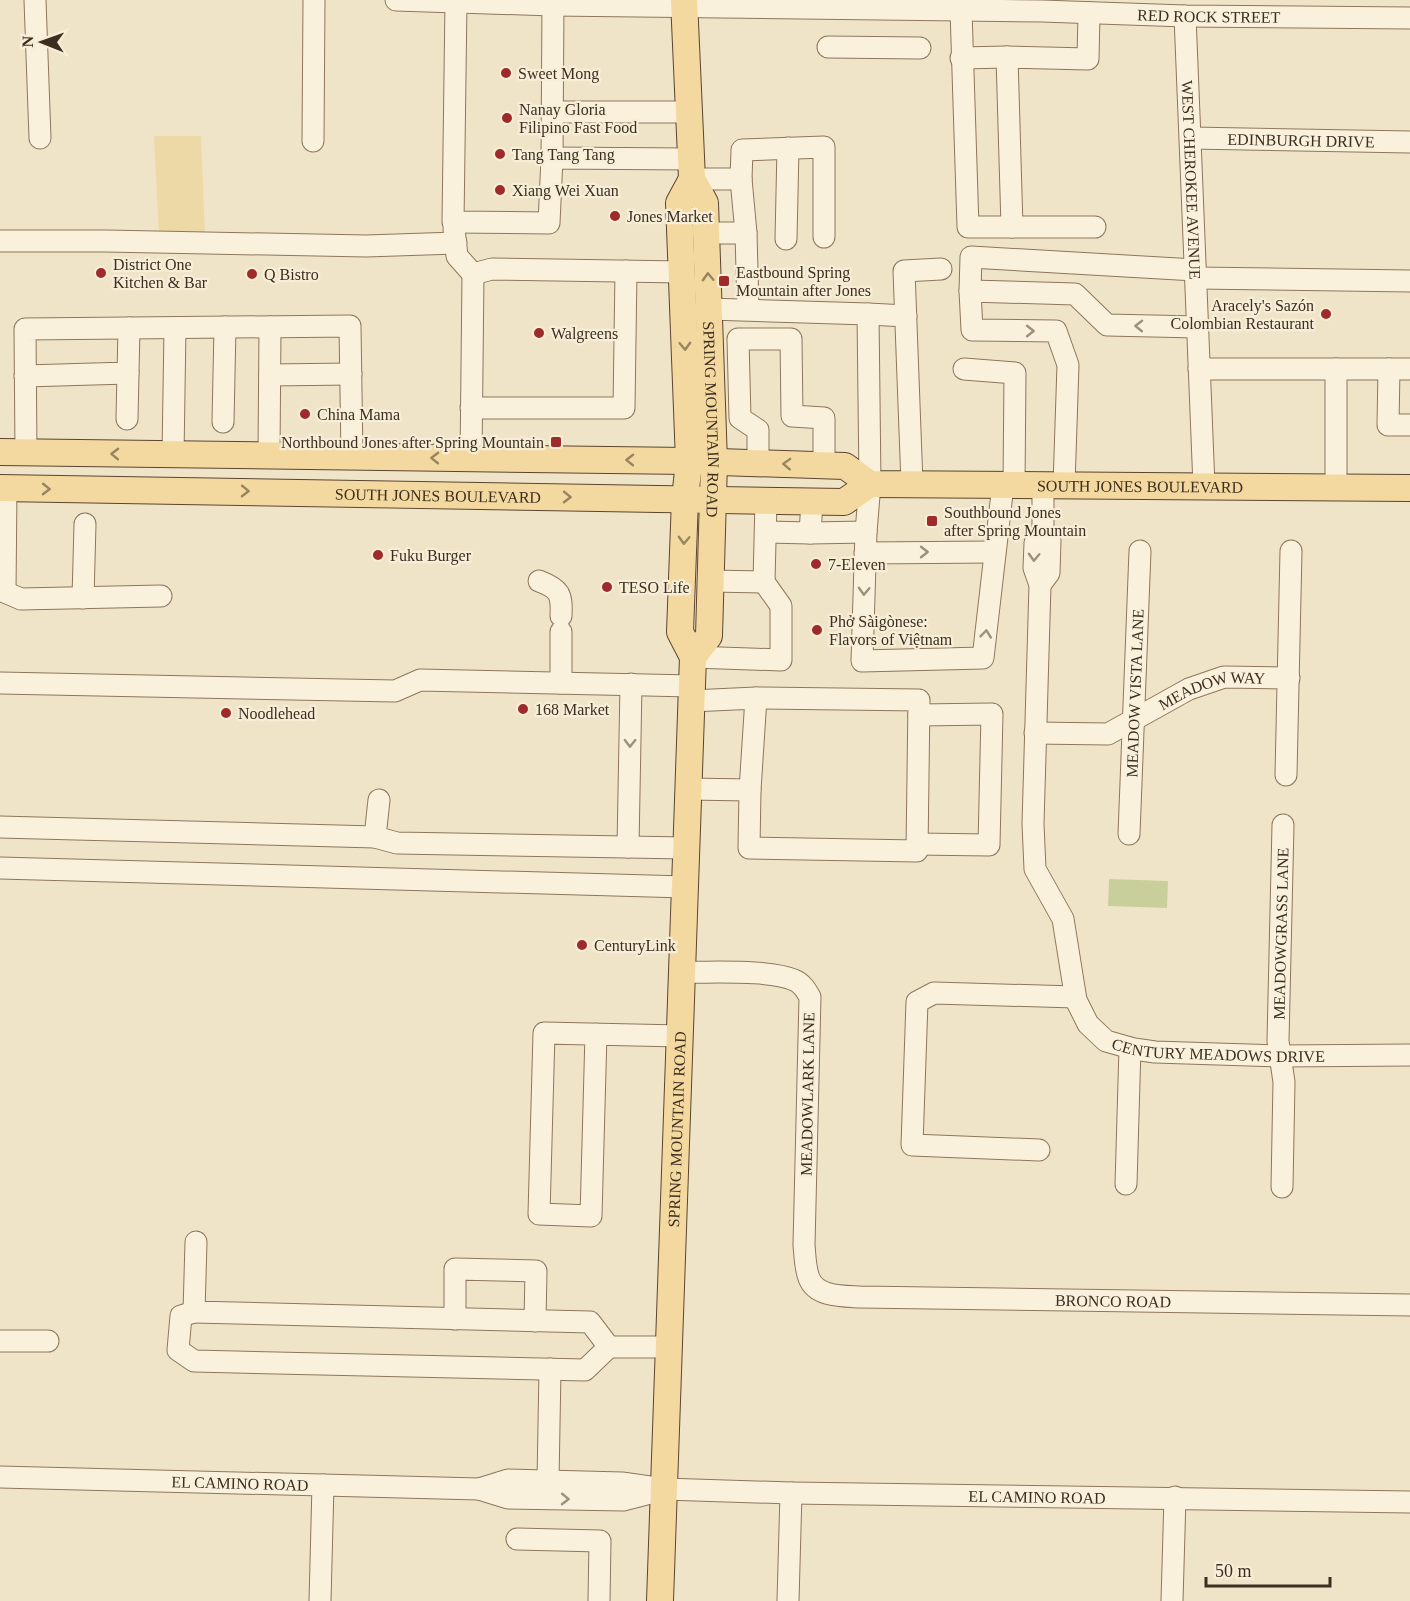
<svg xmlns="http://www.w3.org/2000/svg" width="1410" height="1601" viewBox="0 0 1410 1601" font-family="'Times New Roman',serif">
  <rect width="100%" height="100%" fill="#f0e4c8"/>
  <path fill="#c9cf9b" d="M1109,879L1168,881L1167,908L1108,906Z"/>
  <path fill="#ecd9a5" d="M154,136H201L205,236H159Z"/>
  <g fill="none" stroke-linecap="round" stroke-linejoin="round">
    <g stroke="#8d765c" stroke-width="23">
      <g id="minor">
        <path d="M35,0L40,138"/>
        <path id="s1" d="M396,0L553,5L1042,11L1185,16L1410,18"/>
        <path d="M456,2L453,222L549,223L552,158L691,159"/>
        <path d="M961,10L968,227H1095"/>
        <path id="s2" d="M1185,16L1204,486"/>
        <path d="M828,47L920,48"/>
        <path d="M961,58L1007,57"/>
        <path d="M553,112H689"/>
        <path id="s3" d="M1191,138L1410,142"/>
        <path d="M313,141L314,0"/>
        <path d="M552,158L553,0"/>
        <path d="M692,179H741L742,150L824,147V237"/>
        <path d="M741,179L746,233L748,309"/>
        <path d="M1012,227L1007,57L1088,59L1089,13"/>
        <path d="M454,229L457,256L473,274"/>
        <path d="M707,233H746"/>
        <path d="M786,239L788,148"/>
        <path d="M0,241H106L366,246L456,243"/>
        <path d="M1196,278L1410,281"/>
        <path d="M970,291L971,257L1195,270"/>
        <path d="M709,309L868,314L870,484L866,532L862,661L983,658L1003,485"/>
        <path d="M868,314L906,316"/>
        <path d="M964,369L1015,373L1014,485"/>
        <path d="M1199,369H1410"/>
        <path d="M1336,369V487"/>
        <path d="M1389,369L1388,425H1410"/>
        <path d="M270,375L351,374"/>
        <path d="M25,376L128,373L129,328"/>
        <path d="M471,408H624L626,271"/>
        <path d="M127,419L128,373"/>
        <path d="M223,422L225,327"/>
        <path d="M26,453L25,329L350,326L352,457"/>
        <path d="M173,455L175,328"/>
        <path d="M269,456L270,327"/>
        <path d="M471,459L473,274L492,269L682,272"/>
        <path d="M758,463V430L740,418L738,339H791L792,416L824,418V465"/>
        <path d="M912,484L904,271L941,269"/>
        <path id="s4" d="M1043,485V531L1035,543L1034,568L1040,585L1033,824L1035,869L1063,919L1076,1000L1088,1024L1106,1041L1134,1049L1155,1052L1280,1056L1410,1055"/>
        <path d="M1064,485L1068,365L1056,331L972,330L970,291L1075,294L1107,325L1198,327"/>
        <path d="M766,532L810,533L812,502"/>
        <path d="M810,533L866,532"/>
        <path d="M865,553L995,552"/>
        <path d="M539,581C560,589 562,594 561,616"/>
        <path d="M711,581L764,582L766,501"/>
        <path d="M1040,585L1049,573L1050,540L1043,531"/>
        <path d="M0,590L21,599L161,596"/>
        <path d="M5,592L6,488"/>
        <path d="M83,598L85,524"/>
        <path d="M693,657L781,660V606L764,582"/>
        <path d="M0,683L395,691L420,680L692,686"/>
        <path d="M561,683V632"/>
        <path id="s5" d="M1035,733L1108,734L1189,689L1224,677L1289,678"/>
        <path d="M1286,775L1291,551"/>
        <path d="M688,789L750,790L756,698L691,701"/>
        <path d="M750,790L749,848L917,851L919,700L756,698"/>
        <path d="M0,827L375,837L379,800"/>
        <path id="s6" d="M1129,834L1140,551"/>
        <path d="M375,837L397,843L686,848"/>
        <path d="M917,844L989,845L992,714L919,715"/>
        <path d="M628,847L631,684"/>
        <path d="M0,868L685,887"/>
        <path id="s7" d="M682,972C711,973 768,969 794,980C802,983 806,990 810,997L804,1245C805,1255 805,1268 809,1278C816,1297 843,1296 860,1297L1410,1305"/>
        <path d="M596,1034L591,1216L539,1214L544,1033L680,1036"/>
        <path d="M1039,1150L912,1145L917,1002L934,993L1075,997"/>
        <path d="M1126,1184L1130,1048"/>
        <path id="s8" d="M1282,1187L1284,1082L1278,1041L1283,825"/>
        <path d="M196,1242L194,1312L590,1322L609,1347H669"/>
        <path d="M194,1312L181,1316L178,1350L194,1361L585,1370L609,1347"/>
        <path d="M455,1319V1269L536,1271L535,1321"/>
        <path d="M0,1341H48"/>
        <path id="s9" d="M0,1477L479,1489L508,1498L623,1500L654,1492"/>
        <path d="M548,1481L550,1369"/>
        <path id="s10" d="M479,1489L508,1480L622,1483L664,1489L791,1493L1410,1502"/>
        <path d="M517,1539L600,1541L599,1601"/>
        <path d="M320,1601L323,1485"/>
        <path d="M788,1601L791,1493"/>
        <path d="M1172,1601L1175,1497"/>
      </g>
    </g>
    <g stroke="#5b4430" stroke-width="28">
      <g id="major">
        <path id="s11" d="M684,0L692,179L705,203L714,462L709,636L693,657"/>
        <path id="s12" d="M0,452L689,461L845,466L870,484L1410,488"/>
        <path id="s13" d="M0,488L844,502L870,484"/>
        <path id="s14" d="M660,1601L693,657L680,632L685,499L689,461L679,203L692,179"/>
      </g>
    </g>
    <use href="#minor" stroke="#faf1dc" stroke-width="21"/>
    <use href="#major" stroke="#f3d9a0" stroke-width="26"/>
  </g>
  <defs><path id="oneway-chevron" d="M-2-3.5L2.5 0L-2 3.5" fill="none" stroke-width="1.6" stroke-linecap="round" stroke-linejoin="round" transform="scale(1.5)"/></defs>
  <g stroke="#988460">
    <use href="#oneway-chevron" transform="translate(708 277) rotate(-92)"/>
    <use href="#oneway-chevron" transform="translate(685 346) rotate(88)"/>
    <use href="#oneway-chevron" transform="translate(115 454) rotate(-179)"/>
    <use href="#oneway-chevron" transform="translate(435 458) rotate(-179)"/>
    <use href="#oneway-chevron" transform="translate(630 460) rotate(-179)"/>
    <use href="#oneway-chevron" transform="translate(787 464) rotate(-178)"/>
    <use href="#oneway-chevron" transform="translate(46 489) rotate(1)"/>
    <use href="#oneway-chevron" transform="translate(245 491) rotate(1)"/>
    <use href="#oneway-chevron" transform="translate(567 497) rotate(1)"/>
    <use href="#oneway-chevron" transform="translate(684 540) rotate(92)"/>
  </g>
  <g stroke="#9c907e">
    <use href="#oneway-chevron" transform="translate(1139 326) rotate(-179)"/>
    <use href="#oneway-chevron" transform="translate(1030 331)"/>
    <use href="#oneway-chevron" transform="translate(924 552)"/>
    <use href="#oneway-chevron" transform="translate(1034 557) rotate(92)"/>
    <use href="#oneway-chevron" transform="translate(864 591) rotate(92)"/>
    <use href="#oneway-chevron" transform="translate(986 634) rotate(-84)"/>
    <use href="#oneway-chevron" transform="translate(630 743) rotate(91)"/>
    <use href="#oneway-chevron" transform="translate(565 1499) rotate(1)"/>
  </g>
  <g fill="#9e2a2b" stroke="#f7eed8" stroke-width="2">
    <circle cx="506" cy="73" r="6"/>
    <circle cx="507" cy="118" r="6"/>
    <circle cx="500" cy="154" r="6"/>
    <circle cx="500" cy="190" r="6"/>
    <circle cx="615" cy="216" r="6"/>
    <circle cx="101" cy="273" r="6"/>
    <circle cx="252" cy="274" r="6"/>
    <rect x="718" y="275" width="12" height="12" rx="3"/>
    <circle cx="1326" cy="314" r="6"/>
    <circle cx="539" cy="333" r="6"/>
    <circle cx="305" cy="414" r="6"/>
    <rect x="550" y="436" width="12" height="12" rx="3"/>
    <rect x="926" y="515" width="12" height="12" rx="3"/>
    <circle cx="378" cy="555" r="6"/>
    <circle cx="816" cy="564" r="6"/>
    <circle cx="607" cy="587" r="6"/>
    <circle cx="817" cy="630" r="6"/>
    <circle cx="523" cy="709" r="6"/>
    <circle cx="226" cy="713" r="6"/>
    <circle cx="582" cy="945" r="6"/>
  </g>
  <g text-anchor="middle" stroke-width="4.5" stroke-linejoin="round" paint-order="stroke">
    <g font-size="16" fill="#3d2e20" stroke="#f7eed8">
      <text dy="6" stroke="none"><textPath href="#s1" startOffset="813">RED ROCK STREET</textPath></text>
      <text dy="6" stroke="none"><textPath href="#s3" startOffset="110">EDINBURGH DRIVE</textPath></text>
      <text dy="6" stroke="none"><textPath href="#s2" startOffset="164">WEST CHEROKEE AVENUE</textPath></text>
      <text dy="6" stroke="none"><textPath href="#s11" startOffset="423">SPRING MOUNTAIN ROAD</textPath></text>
      <text dy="6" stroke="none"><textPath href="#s12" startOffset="1146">SOUTH JONES BOULEVARD</textPath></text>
      <text dy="6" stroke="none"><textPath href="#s13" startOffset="438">SOUTH JONES BOULEVARD</textPath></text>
      <text dy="6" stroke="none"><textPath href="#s6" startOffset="141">MEADOW VISTA LANE</textPath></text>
      <text dy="6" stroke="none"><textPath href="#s5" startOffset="188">MEADOW WAY</textPath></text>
      <text dy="6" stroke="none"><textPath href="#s8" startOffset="254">MEADOWGRASS LANE</textPath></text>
      <text dy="6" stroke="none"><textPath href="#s4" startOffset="692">CENTURY MEADOWS DRIVE</textPath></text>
      <text transform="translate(807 1094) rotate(-89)" y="6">MEADOWLARK LANE</text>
      <text dy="6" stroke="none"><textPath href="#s14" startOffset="472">SPRING MOUNTAIN ROAD</textPath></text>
      <text dy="6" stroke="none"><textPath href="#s7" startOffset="729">BRONCO ROAD</textPath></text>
      <text dy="6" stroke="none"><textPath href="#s9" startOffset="240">EL CAMINO ROAD</textPath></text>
      <text dy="6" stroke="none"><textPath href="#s10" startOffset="560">EL CAMINO ROAD</textPath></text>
    </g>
    <g font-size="16" fill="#3d2e20" stroke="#f7eed8" text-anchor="start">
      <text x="518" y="79">Sweet Mong</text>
      <text x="519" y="115">Nanay Gloria<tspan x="519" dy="18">Filipino Fast Food</tspan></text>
      <text x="512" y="160">Tang Tang Tang</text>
      <text x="512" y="196">Xiang Wei Xuan</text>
      <text x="627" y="222">Jones Market</text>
      <text x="113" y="270">District One<tspan x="113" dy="18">Kitchen &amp; Bar</tspan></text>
      <text x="736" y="278">Eastbound Spring<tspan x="736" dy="18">Mountain after Jones</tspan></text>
      <text x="264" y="280">Q Bistro</text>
      <text x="1314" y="311" text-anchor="end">Aracely's Sazón<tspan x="1314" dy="18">Colombian Restaurant</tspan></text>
      <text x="551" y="339">Walgreens</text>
      <text x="317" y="420">China Mama</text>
      <text x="544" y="448" text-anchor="end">Northbound Jones after Spring Mountain</text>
      <text x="944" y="518">Southbound Jones<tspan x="944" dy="18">after Spring Mountain</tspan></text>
      <text x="390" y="561">Fuku Burger</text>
      <text x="828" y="570">7-Eleven</text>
      <text x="619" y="593">TESO Life</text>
      <text x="829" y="627">Phở Sàigònese:<tspan x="829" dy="18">Flavors of Việtnam</tspan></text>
      <text x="535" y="715">168 Market</text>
      <text x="238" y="719">Noodlehead</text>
      <text x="594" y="951">CenturyLink</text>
    </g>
  </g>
  <g transform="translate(42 42) rotate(271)" stroke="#f7eed8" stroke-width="4.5" paint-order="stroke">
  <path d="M0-4.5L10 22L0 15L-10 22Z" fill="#3d2e20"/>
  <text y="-9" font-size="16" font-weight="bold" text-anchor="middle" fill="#3d2e20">N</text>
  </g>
  <path d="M1206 1577v9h124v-9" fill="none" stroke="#3d2e20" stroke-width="3"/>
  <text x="1215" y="1577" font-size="18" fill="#3d2e20" stroke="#f7eed8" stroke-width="4.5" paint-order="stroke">50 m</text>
</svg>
